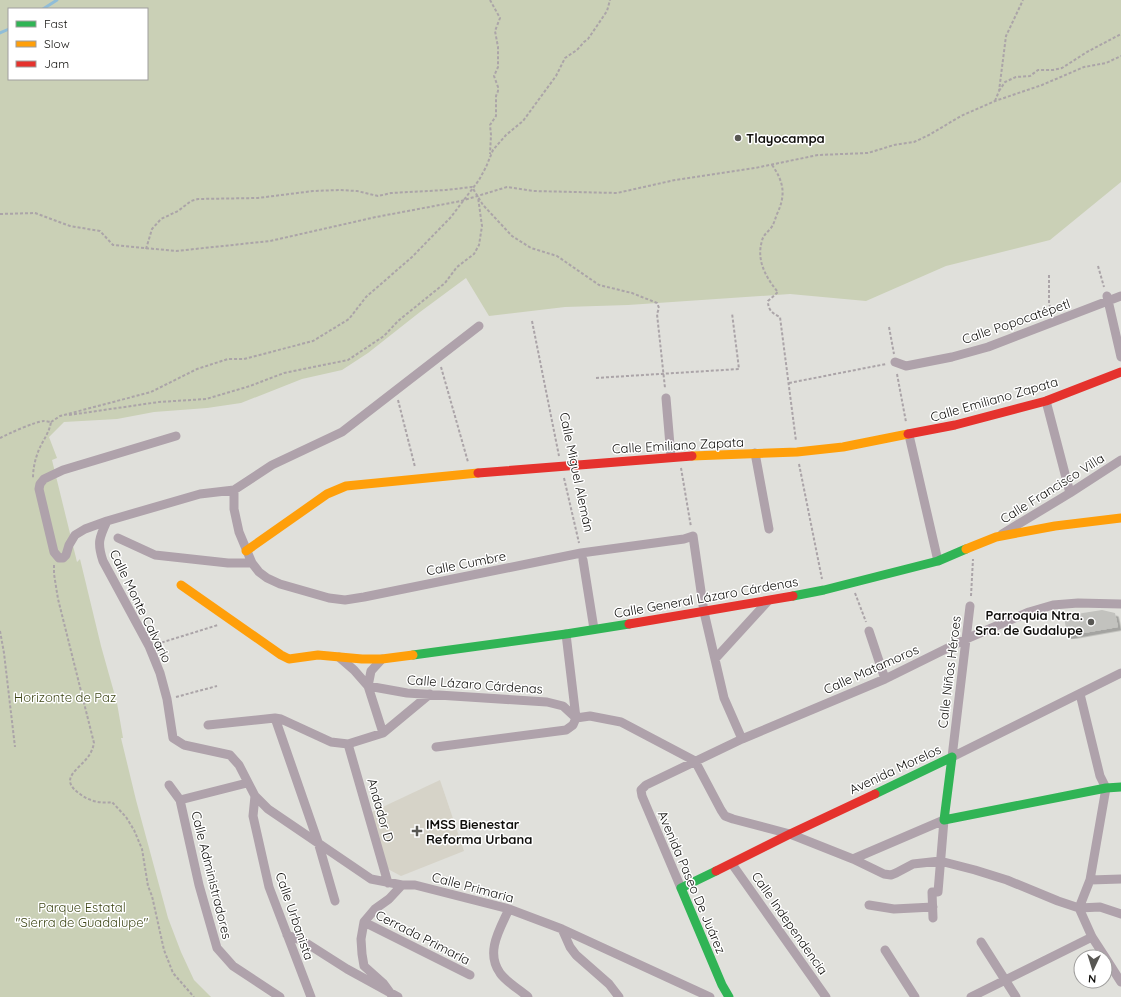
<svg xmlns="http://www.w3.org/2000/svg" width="1121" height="997" viewBox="0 0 1121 997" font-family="Quicksand,sans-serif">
  <defs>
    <filter id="shadow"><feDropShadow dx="3.5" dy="3.5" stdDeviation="0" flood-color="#0004"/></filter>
  </defs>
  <rect width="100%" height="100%" fill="#e0e0db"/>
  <path fill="#d6d3c8" d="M440,780L464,851L401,876L386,868L372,812Z"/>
  <path fill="#cad0b6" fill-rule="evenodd" d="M0,0H1121V182L1050,240L946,266L866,301L790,294L628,305L565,307L489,316L466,278L420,312L368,353L342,370L302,379L241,403L207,408L154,412L117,419L64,422L49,437L57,458L52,460L77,562L80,559L101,646L117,703L123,738H121L136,800L168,918L181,952L194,980L211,997H0ZM9,9H147V79H9Z"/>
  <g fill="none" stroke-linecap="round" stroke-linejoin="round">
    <path stroke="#90bdd8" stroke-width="3" d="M43,9L57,0
      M0,33L9,29"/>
  </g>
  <path fill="#c2c2be" filter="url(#shadow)" d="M1102,610L1115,613L1118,627L1067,636L1064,616Z"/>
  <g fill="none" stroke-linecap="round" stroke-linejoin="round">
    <path stroke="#aba4a8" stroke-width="2" stroke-dasharray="3 2" stroke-linecap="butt" d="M490,0L500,18L495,31L498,47V67L494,76L498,87V91L496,96V116L490,125L491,135L490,154
      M999,91L1005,82L1016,77L1030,76L1038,70H1053L1062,68L1087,52L1121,34
      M995,101L999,91L1006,36L1023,0
      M772,165C784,182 786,195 777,214C775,219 774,224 771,228C767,233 763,235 762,241C756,260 766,278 778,292L768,301C768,310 772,313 780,317L796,441
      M0,214L35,213L70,226L100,231L113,245L176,251L270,241L376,217L461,201L507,187L533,191L617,193L675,180L755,168L818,155L868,153L894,145L914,142L929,135L961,116L995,101L1042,85L1084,67L1106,63L1121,56
      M146,249L152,229L161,219L178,211L191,201L198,199L258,198L313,191L339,190L357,191L378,196L391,193L446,190L472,187L483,205L512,236L531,248L557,256L599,285L632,293L657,303L659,308L657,314L665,388
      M1098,266L1104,287
      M1049,275V303L1051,312
      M532,321L559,456
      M889,327L894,354
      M441,367L468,462
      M897,374L906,422
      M596,378L739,369L732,313
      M789,383L886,364
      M398,400L415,467
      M69,415L159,402L206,399L250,386L284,373L348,360L384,336L398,321L445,283L457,267L474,254L479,245L482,226L478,197
      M51,422L60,416L151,392L197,369L228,359H244L313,341L349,319L366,297L412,257L451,217L479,180L486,167L493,150L506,135L523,121L556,76L565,58L577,50L584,42L588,39L607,11L610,0
      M0,438C8,434 36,421 44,421C45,421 50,422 51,422C49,434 42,441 38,452C35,460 33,469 33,478
      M799,464L822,579
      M681,468L691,527
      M564,478L579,543
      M54,565V574L58,599L94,743C93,748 91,753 88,757C78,770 58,779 80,794C89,801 101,804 112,802L126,817L134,830L142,849L148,886L152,896L164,950L173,973L194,997
      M855,593L866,622
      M971,596L973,559
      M0,631L4,653L15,747
      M157,644L218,625
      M176,697L217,686"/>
    <path stroke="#afa2ab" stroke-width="9" d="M1107,296L1121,357
      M895,362L906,366L952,357L988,347L1121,296
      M666,398L671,457
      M1046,401L1070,493
      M909,435L938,561
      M176,436L63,470L44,479L40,484L39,489L54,552L59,558H63L66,555L69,545L75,535L85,529L107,521L200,494L234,490L272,465L342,432L479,326
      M755,453L769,529
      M234,490V509L239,532L252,563L259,572L267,578L280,584L329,598L345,600L364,597L581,553L684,539L693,536L704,612L724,698L742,739
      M107,521C99,538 97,543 103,561L149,646L160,673L167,699L173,738L184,745L230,755L239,765L255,796L268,809L371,879L402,885H415L509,909L562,929L710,997
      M1002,534L1070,493L1121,460
      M118,538L155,555L228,563H252
      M583,560L594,629
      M869,631L885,679
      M339,657L354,670L368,686L407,693L547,702L563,706L576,718L590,716L621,722L695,761L721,810L725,816L733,819L790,834L853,859L884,874L891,875L896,873L913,864L940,861L975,870L1007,880L1058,901L1079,908L1100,907L1121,914
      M382,659L371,671L368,686L383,733
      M715,659L768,601
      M1080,694L1100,776L1106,788L1090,880L1079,908L1092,937L1105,957
      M275,718L318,842L335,901
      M208,725L275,718L281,719L331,742L348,744L383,733L430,694
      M348,744L388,883
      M436,747L566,730L573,725L576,718L566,634
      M952,757L1121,673
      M952,757L970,606
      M169,785L180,800L199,885L217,948L233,966L280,997
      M255,796L253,816L269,887L311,997
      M180,800L247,783
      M853,859L944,820L938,892H932L933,918
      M732,864L826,997
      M1090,880L1121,879
      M681,888L642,796L641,790L646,785L742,739L885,679L966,639L1029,612L1053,605L1078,603L1121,604
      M869,905L894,909L933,907
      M509,909C500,929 485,952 500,973C505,981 520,990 528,997
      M364,922L470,975
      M562,929L570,947L576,955L609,984L619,997
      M287,935L303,941L347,969L398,997
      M981,942L1016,997
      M885,950L915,997
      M1105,957L1121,982
      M391,994L383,983L364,966L362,954L361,939L364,922L375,909L389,899L402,885
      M971,997L1092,937"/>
    <path stroke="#30b455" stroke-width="9" d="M793,596L824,590L938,561L966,549
      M413,655L566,634L629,624
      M952,757L944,820L1106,788L1121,787
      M875,794L952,757
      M716,871L681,888L722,985L729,997"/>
    <path stroke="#ff9f0a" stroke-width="9" d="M692,456L797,452L843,447L908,434
      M966,549L996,537L1055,526L1121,518
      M246,551L327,494L346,486L478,473
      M181,585L281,655L289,659L318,655L362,659H382L413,655"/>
    <path stroke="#e5322d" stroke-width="9" d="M908,434L955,425L1046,401L1121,372
      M478,473L692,456
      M629,624L793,596
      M716,871L790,834L875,794"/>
  </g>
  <g fill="#585753" stroke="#fff" stroke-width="1.5">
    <circle cx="738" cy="138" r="4"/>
    <circle cx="1091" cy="622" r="4"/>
    <path d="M415 825h4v4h4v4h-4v4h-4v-4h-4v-4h4z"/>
  </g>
  <g text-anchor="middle" stroke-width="3" stroke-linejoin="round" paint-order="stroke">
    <g font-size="13" font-weight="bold" fill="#0e0d0a" stroke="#fff" text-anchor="start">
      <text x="746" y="143">Tlayocampa</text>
      <text x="1083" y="620" text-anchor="end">Parroquia Ntra.<tspan x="1083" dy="15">Sra. de Gudalupe</tspan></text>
      <text x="426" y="829">IMSS Bienestar<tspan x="426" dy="15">Reforma Urbana</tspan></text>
    </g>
    <g font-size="13" fill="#0e0d0a" stroke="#fff">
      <text transform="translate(1016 321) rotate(-19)" y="5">Calle Popocatépetl</text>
      <text transform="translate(994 399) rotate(-16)" y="5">Calle Emiliano Zapata</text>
      <text transform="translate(678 445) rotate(-3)" y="5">Calle Emiliano Zapata</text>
      <text transform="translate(577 472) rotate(78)" y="5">Calle Miguel Alemán</text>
      <text transform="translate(1052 488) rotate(-32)" y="5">Calle Francisco Villa</text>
      <text transform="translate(466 563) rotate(-11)" y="5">Calle Cumbre</text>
      <text transform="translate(706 597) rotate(-10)" y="5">Calle General Lázaro Cárdenas</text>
      <text transform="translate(141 606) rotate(64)" y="5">Calle Monte Calvario</text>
      <text transform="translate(871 669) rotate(-24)" y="5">Calle Matamoros</text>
      <text transform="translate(949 672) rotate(-83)" y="5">Calle Niños Héroes</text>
      <text transform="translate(475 684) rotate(4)" y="5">Calle Lázaro Cárdenas</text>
      <text transform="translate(895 769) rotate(-25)" y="5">Avenida Morelos</text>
      <text transform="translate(381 810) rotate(74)" y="5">Andador D</text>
      <text transform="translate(212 875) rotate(76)" y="5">Calle Administradores</text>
      <text transform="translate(692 882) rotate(67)" y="5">Avenida Paseo De Juárez</text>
      <text transform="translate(473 887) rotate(15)" y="5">Calle Primaria</text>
      <text transform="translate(295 916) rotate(71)" y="5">Calle Urbanista</text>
      <text transform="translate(790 923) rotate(55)" y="5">Calle Independencia</text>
      <text transform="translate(423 937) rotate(27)" y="5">Cerrada Primaría</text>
    </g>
    <g font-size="13" fill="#3c4515" stroke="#fff">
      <text x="65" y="702">Horizonte de Paz</text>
      <text x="82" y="912">Parque Estatal<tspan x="82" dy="15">"Sierra de Guadalupe"</tspan></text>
    </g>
  </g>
  <rect x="8" y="8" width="140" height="72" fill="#ffffff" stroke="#9f9e9d"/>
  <rect x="16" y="21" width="20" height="6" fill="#30b455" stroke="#9f9e9d"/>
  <text x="44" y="28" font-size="12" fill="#0e0d0a">Fast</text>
  <rect x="16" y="41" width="20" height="6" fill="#ff9f0a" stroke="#9f9e9d"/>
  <text x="44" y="48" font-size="12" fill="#0e0d0a">Slow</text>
  <rect x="16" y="61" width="20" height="6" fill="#e5322d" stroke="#9f9e9d"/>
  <text x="44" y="68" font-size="12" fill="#0e0d0a">Jam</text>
  <g transform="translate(1093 969) rotate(184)"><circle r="19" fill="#ffffff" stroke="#9f9e9d"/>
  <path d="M0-3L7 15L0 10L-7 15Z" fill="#585753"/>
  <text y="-6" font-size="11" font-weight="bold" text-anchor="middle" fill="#0e0d0a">N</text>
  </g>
</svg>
